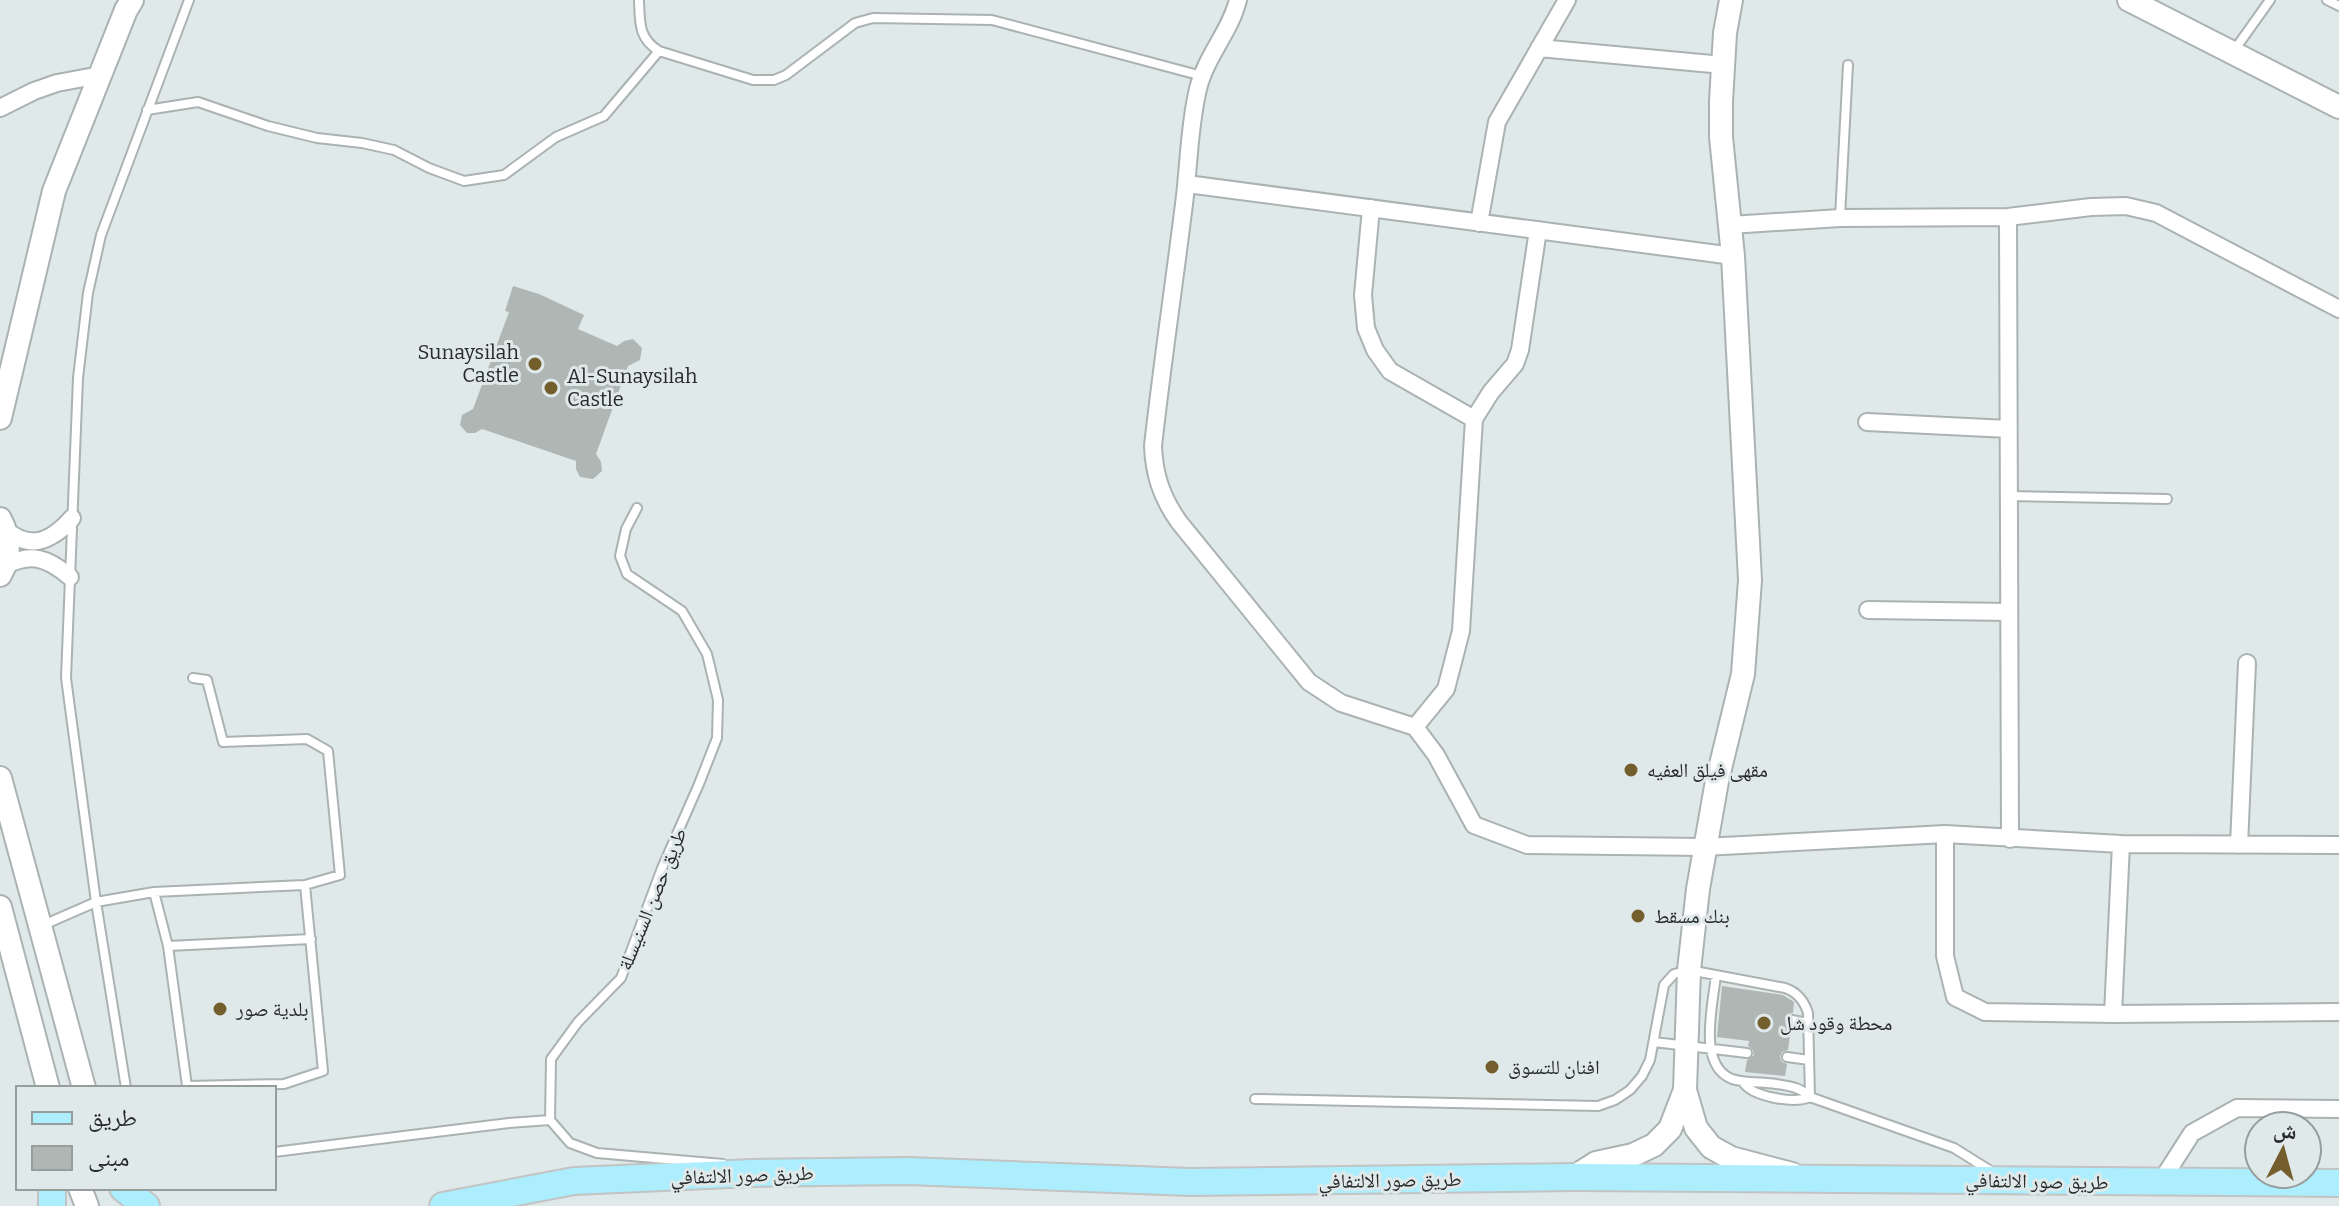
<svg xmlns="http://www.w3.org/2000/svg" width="2339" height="1206" viewBox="0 0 2339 1206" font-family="Bitter,'Noto Naskh Arabic',serif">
  <rect width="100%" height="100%" fill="#e0e9e9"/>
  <path fill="#afb7b4" d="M513,286L539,294L584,315L578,329L617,346L624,341L633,339L642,348L640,360L628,366L596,454L601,462L602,471L593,479L580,477L576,469V461L482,429L475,433H467L460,425L462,415L473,409L509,312L505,311Z
    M1722,986L1783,995L1794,1002L1793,1013L1787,1015L1785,1020L1787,1025L1791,1027L1788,1050L1782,1052L1780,1057L1782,1062L1787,1064L1785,1076L1745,1072L1747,1060L1754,1055L1753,1050L1748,1046L1749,1041L1717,1037Z"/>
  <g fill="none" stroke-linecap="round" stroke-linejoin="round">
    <g stroke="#aab2b2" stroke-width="12">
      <path id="lane" d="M639,0C640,22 638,38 659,51L753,80H774L786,75L855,23L873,18L992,20L1202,76
        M2327,0L2339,6
        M2233,52L2270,0
        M147,110L198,102L268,126L317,138L362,143L394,150L429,168L464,181L504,175L556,137L604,116L659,51
        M1840,217L1848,65
        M2009,496L2167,499
        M637,508L626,529L620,556L627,574L682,611L707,654L718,700L717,738L699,784L662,868L621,978L578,1022L551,1059L550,1120L570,1143L597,1153L723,1164
        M154,892L168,946L311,939
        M41,926L96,902L154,892L305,885L340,875L328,751L307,739L223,742L207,680L193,678
        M168,946L187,1086L284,1084L323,1071L305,885
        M1716,975C1713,1005 1697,1065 1732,1079C1743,1083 1763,1082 1776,1084C1789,1086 1800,1087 1810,1097L1954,1148L1994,1173
        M1792,1020L1809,1023
        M1654,1042L1747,1053
        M1787,1057L1809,1060
        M1743,1082C1752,1097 1794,1104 1810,1097
        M126,1088L96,902L66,678L78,378L88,293L101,235L189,0
        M1255,1099L1598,1106L1615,1100L1630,1090L1642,1076L1650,1060L1664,985L1674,974L1689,970L1785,988C1797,992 1804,1000 1808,1013L1810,1097
        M274,1152L509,1123L550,1120"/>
    </g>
    <g stroke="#aab2b2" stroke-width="20">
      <path id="street" d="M1238,0C1230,32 1206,56 1198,89C1189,126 1189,166 1184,204C1174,285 1162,365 1153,446C1154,475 1162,498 1179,522L1309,682L1341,703L1415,727L1436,755L1474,825L1527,845L1704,847L1945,834L2121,844L2339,845
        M1539,48L1723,65
        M0,108L34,91L57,83L100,75
        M1187,184L1733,256
        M1371,208L1363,295L1366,328L1375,350L1390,371L1474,419
        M2008,217L2010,839
        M1479,223L1497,122L1567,0
        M1730,225L1840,218L2008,217L2091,207L2126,206L2156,213L2339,309
        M1867,422L2008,429
        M6,531C12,534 18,539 24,540C43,546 61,531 72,518
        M5,566C31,552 48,558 70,577
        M1868,610L2009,612
        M1415,727L1446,689L1461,631L1474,419L1491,392L1515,364L1520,350L1538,230
        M1945,834V956L1955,997L1985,1012L2113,1014L2339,1012
        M2239,845L2247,663
        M2113,1014L2121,844
        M2160,1183L2192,1133L2237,1108L2339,1109"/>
    </g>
    <g stroke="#aab2b2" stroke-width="26">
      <path id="secondary" d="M1731,0L1725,33L1721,101V137L1733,256L1750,580L1743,674L1717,781L1698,889L1689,970L1685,1090L1696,1128L1711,1147L1731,1158L1792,1174
        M2129,0L2339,107
        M0,418L54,191L126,10L132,0
        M0,519C10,538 11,556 0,575
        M0,778L84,1088
        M0,907L48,1088
        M1574,1177L1596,1163L1633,1155L1654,1145L1670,1129L1685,1090
        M80,1188L87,1206"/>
    </g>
    <g stroke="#c2c3c3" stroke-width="30">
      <path id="primary" d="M123,1188L146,1206
        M52,1206V1188
        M443,1206L574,1181L752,1173L908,1171L1190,1182L1574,1177L2339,1183"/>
    </g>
    <use href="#lane" stroke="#fff" stroke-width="8"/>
    <use href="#street" stroke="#fff" stroke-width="16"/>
    <use href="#secondary" stroke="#fff" stroke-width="22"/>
    <use href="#primary" stroke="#aceefd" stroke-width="26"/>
  </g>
  <g fill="#745e2e" stroke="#e0e9e9" stroke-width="3">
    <circle cx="535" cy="364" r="8"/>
    <circle cx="551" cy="388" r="8"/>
    <circle cx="1631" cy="770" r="8"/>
    <circle cx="1638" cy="916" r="8"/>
    <circle cx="220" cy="1009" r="8"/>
    <circle cx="1764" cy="1023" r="8"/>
    <circle cx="1492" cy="1067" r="8"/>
  </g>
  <g text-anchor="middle" stroke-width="6" stroke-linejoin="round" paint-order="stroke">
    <g font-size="20" fill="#262a2a" stroke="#e0e9e9" text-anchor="start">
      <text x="519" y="359" text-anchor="end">Sunaysilah<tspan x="519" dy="23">Castle</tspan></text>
      <text x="567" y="383">Al-Sunaysilah<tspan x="567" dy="23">Castle</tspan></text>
      <text x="1647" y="777">مقهى فيلق العفيه</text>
      <text x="1654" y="923">بنك مسقط</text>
      <text x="236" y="1016">بلدية صور</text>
      <text x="1780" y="1030">محطة وقود شل</text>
      <text x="1508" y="1074">افنان للتسوق</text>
    </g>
    <g font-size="20" fill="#262a2a" stroke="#e0e9e9">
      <text transform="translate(652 899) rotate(-68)" y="7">طريق حصن السنيسلة</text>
      <text transform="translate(742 1175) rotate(-2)" y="7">طريق صور الالتفافي</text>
      <text transform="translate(1390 1180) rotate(-1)" y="7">طريق صور الالتفافي</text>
      <text transform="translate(2037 1181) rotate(1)" y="7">طريق صور الالتفافي</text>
    </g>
  </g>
  <rect x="16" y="1086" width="260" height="104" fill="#e0e9e9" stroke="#969d9d" stroke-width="2"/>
  <rect x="32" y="1112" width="40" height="12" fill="#aceefd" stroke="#969d9d" stroke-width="2"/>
  <text x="88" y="1126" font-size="24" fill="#262a2a">طريق</text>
  <rect x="32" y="1146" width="40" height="24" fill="#afb7b4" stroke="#969d9d" stroke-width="2"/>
  <text x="88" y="1166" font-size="24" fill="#262a2a">مبنى</text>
  <g transform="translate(2283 1150) rotate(6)"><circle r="38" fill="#e0e9e9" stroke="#969d9d" stroke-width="2"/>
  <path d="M0-6L14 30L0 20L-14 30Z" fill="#745e2e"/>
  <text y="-12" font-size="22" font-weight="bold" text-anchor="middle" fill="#262a2a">ش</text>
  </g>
</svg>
